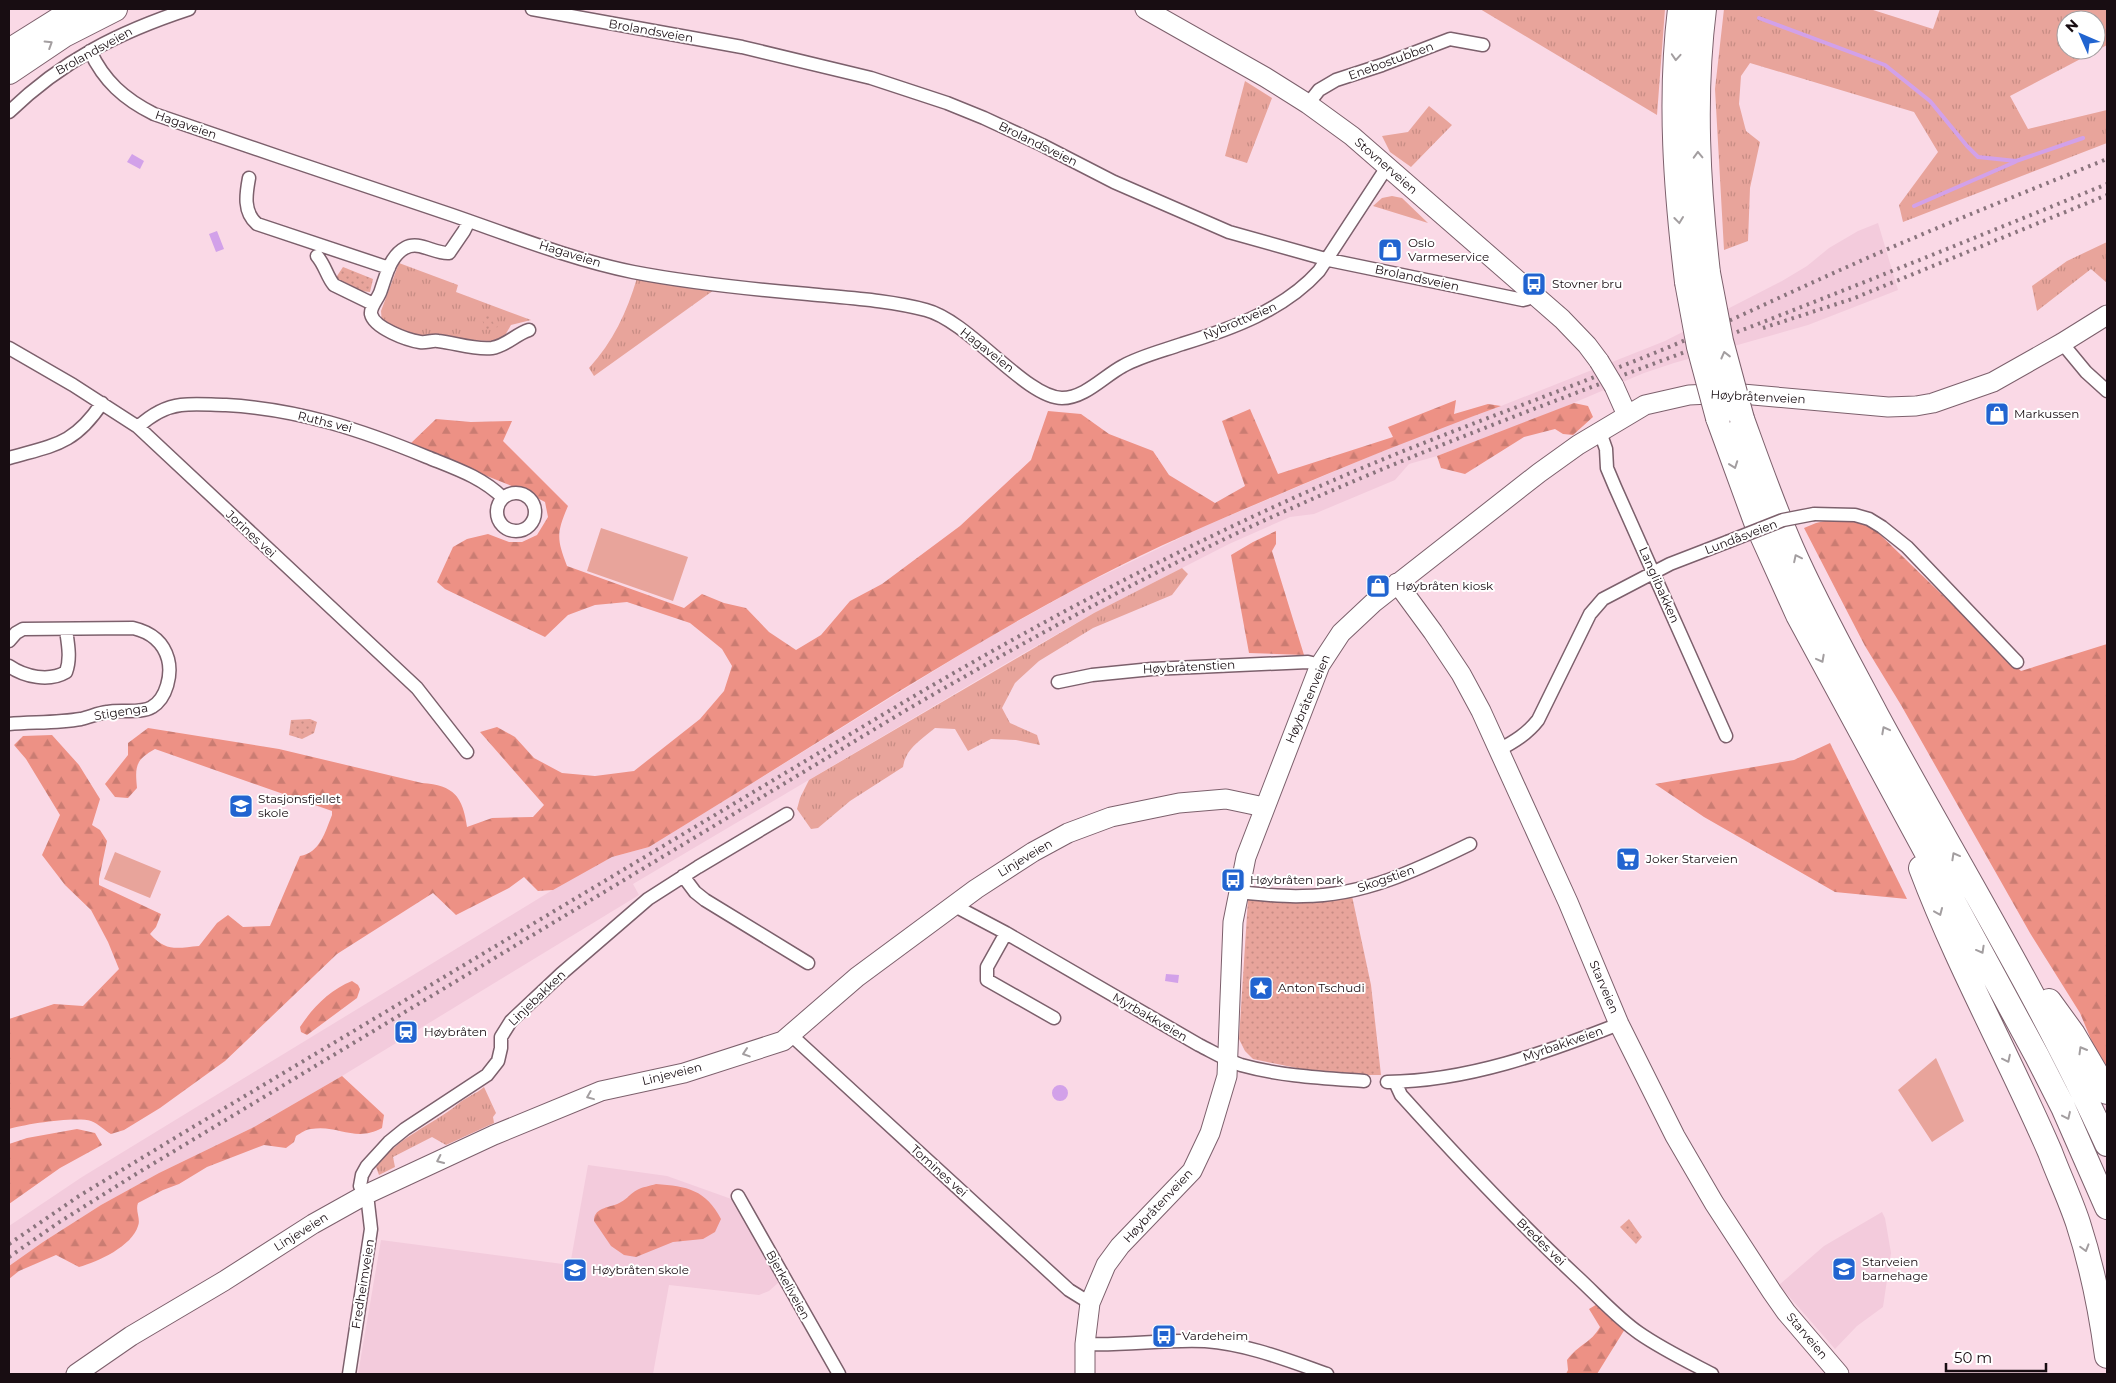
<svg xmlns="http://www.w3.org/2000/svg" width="2116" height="1383" viewBox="0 0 2116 1383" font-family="Montserrat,sans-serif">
  <defs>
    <pattern id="grass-tufts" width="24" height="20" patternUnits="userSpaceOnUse" patternTransform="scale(1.25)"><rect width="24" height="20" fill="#e8a49b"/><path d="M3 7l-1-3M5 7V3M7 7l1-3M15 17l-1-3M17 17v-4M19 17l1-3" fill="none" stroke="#c68c84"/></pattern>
    <pattern id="forest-firs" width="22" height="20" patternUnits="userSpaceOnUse" patternTransform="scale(1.25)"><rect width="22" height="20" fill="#ed9185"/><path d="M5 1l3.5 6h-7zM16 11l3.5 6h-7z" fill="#ca7c72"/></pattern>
    <pattern id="park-dots" width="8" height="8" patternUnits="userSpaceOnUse" patternTransform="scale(1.25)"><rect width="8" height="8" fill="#e8a49b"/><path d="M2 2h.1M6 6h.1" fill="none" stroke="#c68c84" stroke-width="1.8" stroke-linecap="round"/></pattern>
  </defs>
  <rect width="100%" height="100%" fill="#fad9e6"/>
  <path fill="#f3cbdc" d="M1878,223L1898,290L1808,325L1674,363L1644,373L1557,410L1437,456L1409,464L1395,480L1314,514L1290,517L1229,544L1094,613L1003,665L633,884L639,895L342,1076L254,1127L159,1173L101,1205L43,1242L9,1266V1226L82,1177L582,872L612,857L649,847L984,640L1081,586L1205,526L1418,436L1501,406L1665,341L1782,281L1807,266L1829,248L1858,231Z
    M588,1165L667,1176L737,1201L779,1279L778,1283L769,1291L759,1295L669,1285L653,1374H358L381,1240L570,1265Z
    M1882,1212L1885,1218L1891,1253L1883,1307L1857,1326L1835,1349L1779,1285L1824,1246Z"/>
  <path fill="url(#grass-tufts)" fill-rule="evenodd" d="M1480,9H1665L1657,115Z
    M1724,9H1870L1933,29L1940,9H2107V45L2010,96L2028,129L2107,110V143L1903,222L1899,205L1938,152L1914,112L1750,63L1741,76L1739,104L1746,131L1760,142L1750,188L1748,241L1724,250L1715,89ZM2066,20H2096V50H2066Z
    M1245,81L1272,98L1247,163L1225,156Z
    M1429,106L1452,125L1411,167L1390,152L1382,136L1408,132Z
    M1392,196L1402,198L1428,223L1373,206L1382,198Z
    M2107,242V283L2091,269L2037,311L2032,286L2067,261Z
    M399,263L458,285L456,292L531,320L511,325L504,337L493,341L461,340L437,334L422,337L404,333L382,323L381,311Z
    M637,278L714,290L594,376L589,368C613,342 627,312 637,278Z
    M1182,568L1188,574L1172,595L1093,628L1039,661L1015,683L1002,708L1010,723L1037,735L1040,745L1016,740L991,739L968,751L955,729L935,728C921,740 906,748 903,767L850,801L818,828L811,829L797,809L800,798L809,780L1094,613Z
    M484,1087L496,1113L493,1117L494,1123L446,1145L432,1137L393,1157L395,1167L379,1175L376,1167C400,1135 430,1127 458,1104C466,1097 476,1094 484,1087Z"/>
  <path fill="url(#forest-firs)" d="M1456,400L1454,414L1488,404L1501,406C1422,435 1345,466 1268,499C1204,526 1140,554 1079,587C931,666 793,760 649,847L612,857L553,890L538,891L524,877L509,888L456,915L433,893L337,954L225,1061L160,1108L124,1130L111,1134C104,1130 99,1124 91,1121C77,1116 24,1124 9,1129V1019L54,1004L83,1006L119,969L108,942L91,910L65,885L42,855L60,815L26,759L14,745L23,736L52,735L79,765L100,799L92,825L100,830L107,841L99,879V885L161,914L156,927L150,934C166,952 177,948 199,946L217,923L228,915L243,927L270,926L300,856C320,853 325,832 332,815V811L155,749C135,760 135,767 137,788L128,798L115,797L105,784L128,755V743L148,728L279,749L422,783C454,785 463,797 467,827L492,818L533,817L544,805L480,732L497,727L515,737L534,758L562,773L595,776L634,771L700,719L724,691L732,666L722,649L690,623L627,602L595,605L568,615L545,637L445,589L437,582L453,547L467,539L488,534L509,542H522L537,535L548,517L545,502C502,478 454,467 410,444L436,419L471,422L512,421L503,441L568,506C556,534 557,539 567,566L684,608L702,594L724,603L746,608L769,632L796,650L821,635L850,601L882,584L960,526L1031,460L1048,411L1081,414L1109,434L1153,451L1169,475L1215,503L1245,486L1222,421L1250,409L1278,474L1393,437L1388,427Z
    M1574,403L1588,406L1593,417L1573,435L1563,434L1555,429L1524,437L1465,474L1441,468L1437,456Z
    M1842,517L1869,524L2021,671L2107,644V1078L2080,1013L2030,933L1901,705L1865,646L1804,528L1816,523Z
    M1276,531V544L1272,551L1304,655L1249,653L1231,555L1253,542Z
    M1830,743L1907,899L1835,892L1704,817L1655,784L1794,760Z
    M352,981L358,985L360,989L357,998L307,1035L301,1032L300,1027C313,1007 330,990 352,981Z
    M342,1076L384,1115L382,1128C355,1143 338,1124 311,1129C306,1129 301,1133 296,1136L294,1142L286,1148L264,1145L207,1167L179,1184L163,1190L138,1203C135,1211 141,1219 138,1226C132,1246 98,1262 79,1267L56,1255L19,1271L9,1279V1266L43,1242L101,1205L159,1173L254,1127Z
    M77,1129L95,1133L102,1145L60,1168L9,1204V1144L27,1138Z
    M656,1184C687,1186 706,1190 721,1219L715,1232L703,1239L673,1242L636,1257L624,1255L611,1246L594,1221C594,1206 612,1208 621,1202C627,1199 631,1193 637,1190C642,1187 650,1186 656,1184Z
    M1599,1303L1625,1329L1597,1374H1566L1568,1370L1567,1360C1579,1344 1591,1343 1600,1327L1589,1309Z"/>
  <path fill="url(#park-dots)" d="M343,267L373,279L370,292L361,291L337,280V276Z
    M490,313L493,323L497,322L498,327L485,330L481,315Z
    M310,719L317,722L314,733L302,739L289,735L291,720Z
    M1352,896L1371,985L1381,1075H1354L1316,1072L1253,1059L1245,1051L1239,1039L1248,899Z
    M1629,1219L1642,1237L1636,1244L1620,1227Z"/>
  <path fill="#e8a49b" d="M601,528L688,557L673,601L587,571Z
    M115,852L161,871L150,898L104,879Z
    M1936,1058L1964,1121L1932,1142L1898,1090Z"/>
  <path fill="#d2a1e9" d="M132,154L144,161L140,169L127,162Z
    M217,231L224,249L216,252L209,234Z
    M1166,974L1179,975L1178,983L1165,981Z
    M1052 1093a8 8 0 1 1 16 0a8 8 0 1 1-16 0Z"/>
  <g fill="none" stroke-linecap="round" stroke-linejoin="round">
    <path stroke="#d2a1e9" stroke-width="4" d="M1759,18L1885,65L1930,101L1967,146L1978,157L2016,161L2083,138
      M1914,206L2015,162"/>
    <g stroke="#7c606c" stroke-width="15">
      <path id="street" d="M532,9L742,47L871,78L947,103L984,118L1042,145L1114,182L1229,232L1329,260L1523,300L1527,299L1533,293
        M90,51C104,81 124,99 154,114C253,148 353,182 452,215C510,235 573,260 633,272C690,283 749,289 808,294C847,298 888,300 926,310C969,321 1026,398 1062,398C1085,398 1104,376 1123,366C1141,356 1162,351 1182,344C1231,329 1284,310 1319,271L1387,167
        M1308,104L1319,90L1336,80L1382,65L1450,39L1483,45
        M9,112C63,60 119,32 189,9
        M249,178C246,194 243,212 257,224L389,268
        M469,221L464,231L449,253C434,254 419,240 405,248C390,256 386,276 381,290C379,298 370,306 371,314C374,328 407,340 420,342C426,343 432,340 438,341C456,343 474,350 492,348C506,346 516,334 529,330
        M317,256C325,265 327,277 334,285L373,304
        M2062,343L2086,372L2107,391
        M9,348L73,385L138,427L417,688L467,752
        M138,427C150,416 164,407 181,405C196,403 211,405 226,405C298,409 362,430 427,457C454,468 482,477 503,498
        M1600,432L1606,449L1607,468L1615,487L1726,736
        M9,458C54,445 74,445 102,403
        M497 512a19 19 0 1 1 38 0a19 19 0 1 1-38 0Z
        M1814,514L1855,515L1869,519L1882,527L1907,547L2017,662
        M9,641L16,633L23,629L133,628C150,632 163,641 168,659C172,674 167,698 152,707C141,714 120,709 107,712C98,713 90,717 81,719C58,723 33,722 9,724
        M9,666C25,677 49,682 66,672C71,659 68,644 66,630
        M1058,682L1092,675L1152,669L1308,662L1320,665
        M1499,750C1515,741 1527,734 1538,720L1590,614L1603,599L1670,564L1727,542
        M683,876L695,892L705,900L808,963
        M1237,892C1259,894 1281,897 1303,896C1363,896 1417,870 1470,844
        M953,905L1006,933L1199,1045C1213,1052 1226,1060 1241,1065C1280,1076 1323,1078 1364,1081
        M1006,933L987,967V980L1054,1018
        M791,1035L1069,1290L1090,1303
        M1387,1082C1468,1081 1545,1053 1619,1024
        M1395,1082L1401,1095C1457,1157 1514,1218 1575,1275C1596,1294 1616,1317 1639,1333C1662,1349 1687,1361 1712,1374
        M738,1196L839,1374
        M1085,1344C1125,1346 1165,1339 1205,1341C1247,1344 1287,1360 1327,1374
        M349,1374L371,1229L368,1203L360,1186L362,1175L367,1166L389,1142L405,1129L487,1075L498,1061L501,1048V1037L511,1021L561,974L648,899L698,867L787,814"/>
    </g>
    <g stroke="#7c606c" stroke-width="21">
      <path id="secondary" d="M1145,9L1265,77L1308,104L1352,136L1562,319L1587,345L1599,361
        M1614,386L1627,415
        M1397,583L1433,632L1461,674L1481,711L1568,902L1619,1024L1675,1136L1714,1203L1772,1292L1786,1312L1839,1374
        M76,1374L131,1336L224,1281L313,1224L365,1195L494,1135L601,1091L684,1073L783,1041L857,977L976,889L1033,852L1068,833L1111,817L1179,803L1226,799L1264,807
        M1085,1374V1344L1090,1303L1106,1265L1120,1246L1192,1171L1210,1133L1227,1076L1233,922L1246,857L1320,665L1341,633L1373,603L1539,473L1578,445L1645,405L1689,395L1731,393L1888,407L1916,406L1933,403L1993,382L2062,343L2107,315"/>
    </g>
    <g stroke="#7c606c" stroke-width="26">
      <path id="highway" d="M1680,9C1669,100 1676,191 1687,282
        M1704,9C1693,97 1698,185 1708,273
        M9,51L76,9
        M9,72L64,35L115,9
        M1718,418L1756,522L1798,615L2037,1056L2063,1107L2107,1207
        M1742,419C1758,463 1773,506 1792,549C1817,606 1848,661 1877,716C1954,858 2040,997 2107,1144
        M1921,868C1958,966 2009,1057 2050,1152C2059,1176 2070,1199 2078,1223C2092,1266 2101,1311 2107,1356
        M2049,1001L2073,1034L2107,1092"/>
    </g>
    <use href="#street" stroke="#fff" stroke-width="12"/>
    <use href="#secondary" stroke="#fff" stroke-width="19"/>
    <use href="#highway" stroke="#fff" stroke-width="24"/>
    <path stroke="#8a747d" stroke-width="4" stroke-dasharray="2.5 5" stroke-linecap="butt" d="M1763,328L1852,299L2107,195
      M9,1244L79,1196L183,1133L904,702C1045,619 1190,542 1341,477C1438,435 1539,400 1637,360C1711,331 1783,295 1856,263C1939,226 2023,193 2107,159
      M9,1257L61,1221L136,1174L908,709C1024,642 1141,577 1263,521C1401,458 1543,405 1685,352C1827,298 1967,241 2107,184"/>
    <g stroke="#7c606c" stroke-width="15" stroke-linecap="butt">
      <path id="street-bridge" d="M1727,542L1783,520L1814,514"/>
    </g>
    <g stroke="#7c606c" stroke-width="21" stroke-linecap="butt">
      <path id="secondary-bridge" d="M1599,361L1614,386"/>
    </g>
    <g stroke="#7c606c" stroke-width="26" stroke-linecap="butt">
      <path id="highway-bridge" d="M1708,273L1721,341L1742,419
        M1687,282L1699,347L1718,418"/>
    </g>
    <use href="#street-bridge" stroke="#fff" stroke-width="12"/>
    <use href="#secondary-bridge" stroke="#fff" stroke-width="19"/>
    <use href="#highway-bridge" stroke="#fff" stroke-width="24"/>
  </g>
  <defs><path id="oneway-chevron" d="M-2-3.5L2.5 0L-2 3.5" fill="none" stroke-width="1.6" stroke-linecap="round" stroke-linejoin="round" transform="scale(1.25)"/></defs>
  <g stroke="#a39ea0">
    <use href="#oneway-chevron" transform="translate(49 44) rotate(-32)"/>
    <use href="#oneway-chevron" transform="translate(1676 57) rotate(94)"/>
    <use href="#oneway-chevron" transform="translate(1698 155) rotate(-92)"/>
    <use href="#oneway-chevron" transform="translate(1679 220) rotate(83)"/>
    <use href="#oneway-chevron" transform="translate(1725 355) rotate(-104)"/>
    <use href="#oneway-chevron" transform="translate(1734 465) rotate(70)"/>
    <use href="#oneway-chevron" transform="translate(1797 558) rotate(-116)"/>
    <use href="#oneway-chevron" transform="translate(1821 659) rotate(62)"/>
    <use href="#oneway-chevron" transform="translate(1885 730) rotate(-118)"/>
    <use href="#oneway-chevron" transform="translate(1955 856) rotate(-119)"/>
    <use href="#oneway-chevron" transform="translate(1939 912) rotate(67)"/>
    <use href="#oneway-chevron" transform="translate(1981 950) rotate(61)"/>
    <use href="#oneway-chevron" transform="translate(2082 1050) rotate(-120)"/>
    <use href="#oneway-chevron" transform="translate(746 1053) rotate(162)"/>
    <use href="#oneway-chevron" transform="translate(2007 1059) rotate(64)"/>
    <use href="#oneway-chevron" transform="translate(590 1096) rotate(158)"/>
    <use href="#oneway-chevron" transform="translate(2067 1116) rotate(65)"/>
    <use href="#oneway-chevron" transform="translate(440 1160) rotate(155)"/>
    <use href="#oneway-chevron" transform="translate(2085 1248) rotate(74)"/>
  </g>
  <defs>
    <g id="shop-square" transform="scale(1.25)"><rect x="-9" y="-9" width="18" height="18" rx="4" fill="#2164d0" stroke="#fff"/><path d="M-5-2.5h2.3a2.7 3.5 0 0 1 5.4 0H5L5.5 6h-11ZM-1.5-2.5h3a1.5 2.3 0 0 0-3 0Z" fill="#fff"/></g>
    <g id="bus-square" transform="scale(1.25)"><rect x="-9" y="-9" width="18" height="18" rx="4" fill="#2164d0" stroke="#fff"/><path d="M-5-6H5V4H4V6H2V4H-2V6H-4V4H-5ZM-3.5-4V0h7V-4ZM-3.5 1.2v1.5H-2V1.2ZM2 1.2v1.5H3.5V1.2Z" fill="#fff"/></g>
    <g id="school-square" transform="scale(1.25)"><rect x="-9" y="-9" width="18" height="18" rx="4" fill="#2164d0" stroke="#fff"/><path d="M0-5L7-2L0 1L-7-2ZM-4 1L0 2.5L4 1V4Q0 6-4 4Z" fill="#fff"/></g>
    <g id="supermarket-square" transform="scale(1.25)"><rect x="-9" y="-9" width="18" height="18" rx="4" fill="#2164d0" stroke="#fff"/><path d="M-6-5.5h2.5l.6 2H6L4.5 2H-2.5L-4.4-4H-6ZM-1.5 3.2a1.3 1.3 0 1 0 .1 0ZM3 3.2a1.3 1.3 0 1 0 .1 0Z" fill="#fff"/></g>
    <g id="sight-square" transform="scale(1.25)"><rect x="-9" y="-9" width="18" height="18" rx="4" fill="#2164d0" stroke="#fff"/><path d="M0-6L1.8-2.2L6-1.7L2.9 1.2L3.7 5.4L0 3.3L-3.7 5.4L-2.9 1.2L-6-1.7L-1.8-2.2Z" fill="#fff"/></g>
    <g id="station-square" transform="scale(1.25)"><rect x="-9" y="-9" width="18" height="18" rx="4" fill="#2164d0" stroke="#fff"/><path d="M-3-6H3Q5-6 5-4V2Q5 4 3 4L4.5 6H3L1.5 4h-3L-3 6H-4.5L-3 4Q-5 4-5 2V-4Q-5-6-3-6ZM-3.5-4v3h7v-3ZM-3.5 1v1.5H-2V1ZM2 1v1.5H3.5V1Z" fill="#fff"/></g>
  </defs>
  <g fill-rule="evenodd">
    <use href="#shop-square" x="1390" y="250"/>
    <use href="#bus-square" x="1534" y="284"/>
    <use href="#shop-square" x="1997" y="414"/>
    <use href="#shop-square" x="1378" y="586"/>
    <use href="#school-square" x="241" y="806"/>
    <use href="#supermarket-square" x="1628" y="859"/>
    <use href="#bus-square" x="1233" y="880"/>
    <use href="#sight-square" x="1261" y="988"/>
    <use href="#station-square" x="406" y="1032"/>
    <use href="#school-square" x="1844" y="1269"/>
    <use href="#school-square" x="575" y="1270"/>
    <use href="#bus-square" x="1164" y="1336"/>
  </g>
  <g text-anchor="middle" stroke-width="4" stroke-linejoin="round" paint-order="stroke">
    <g font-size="12" fill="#180d12" stroke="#fff">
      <text transform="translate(651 31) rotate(10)" y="4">Brolandsveien</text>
      <text transform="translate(94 51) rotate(-29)" y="4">Brolandsveien</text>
      <text transform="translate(1391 61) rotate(-20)" y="4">Enebostubben</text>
      <text transform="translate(186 125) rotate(19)" y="4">Hagaveien</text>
      <text transform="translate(1038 144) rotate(26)" y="4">Brolandsveien</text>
      <text transform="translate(1386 166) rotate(41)" y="4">Stovnerveien</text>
      <text transform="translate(570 254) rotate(17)" y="4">Hagaveien</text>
      <text transform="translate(1417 278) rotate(12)" y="4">Brolandsveien</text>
      <text transform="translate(1240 321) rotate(-23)" y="4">Nybrottveien</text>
      <text transform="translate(987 350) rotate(38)" y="4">Hagaveien</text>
      <text transform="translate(1758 397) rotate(3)" y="4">Høybråtenveien</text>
      <text transform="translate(325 422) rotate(14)" y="4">Ruths vei</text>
      <text transform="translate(251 534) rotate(43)" y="4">Jorines vei</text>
      <text transform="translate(1741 537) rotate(-21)" y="4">Lundåsveien</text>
      <text transform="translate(1659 585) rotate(66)" y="4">Langlibakken</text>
      <text transform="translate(1189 667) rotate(-3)" y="4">Høybråtenstien</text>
      <text transform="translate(1308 699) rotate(-67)" y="4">Høybråtenveien</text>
      <text transform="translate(121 712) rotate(-9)" y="4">Stigenga</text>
      <text transform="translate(1025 858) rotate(-31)" y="4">Linjeveien</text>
      <text transform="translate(1386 879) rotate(-19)" y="4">Skogstien</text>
      <text transform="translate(1604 987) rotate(67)" y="4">Starveien</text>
      <text transform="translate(537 998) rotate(-44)" y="4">Linjebakken</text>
      <text transform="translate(1150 1017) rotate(30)" y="4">Myrbakkveien</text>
      <text transform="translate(1563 1044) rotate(-19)" y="4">Myrbakkveien</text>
      <text transform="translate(672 1074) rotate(-14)" y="4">Linjeveien</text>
      <text transform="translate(939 1171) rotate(42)" y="4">Tomines vei</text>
      <text transform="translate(1158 1206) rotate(-47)" y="4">Høybråtenveien</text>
      <text transform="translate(301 1232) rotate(-32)" y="4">Linjeveien</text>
      <text transform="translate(1541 1242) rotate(44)" y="4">Bredes vei</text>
      <text transform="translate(363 1284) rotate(-81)" y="4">Fredheimveien</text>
      <text transform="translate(788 1285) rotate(61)" y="4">Bjerkeliveien</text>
      <text transform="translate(1807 1336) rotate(50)" y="4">Starveien</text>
    </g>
    <g font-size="12" fill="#180d12" stroke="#fff" text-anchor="start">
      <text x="1408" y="247">Oslo<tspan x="1408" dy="14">Varmeservice</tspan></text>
      <text x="1552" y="288">Stovner bru</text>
      <text x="2014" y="418">Markussen</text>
      <text x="1396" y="590">Høybråten kiosk</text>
      <text x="258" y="803">Stasjonsfjellet<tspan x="258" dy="14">skole</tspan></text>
      <text x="1646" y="863">Joker Starveien</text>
      <text x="1250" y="884">Høybråten park</text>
      <text x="1278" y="992">Anton Tschudi</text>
      <text x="424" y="1036">Høybråten</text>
      <text x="1862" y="1266">Starveien<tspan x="1862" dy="14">barnehage</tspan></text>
      <text x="592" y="1274">Høybråten skole</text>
      <text x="1182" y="1340">Vardeheim</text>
    </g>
  </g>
  <rect width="2116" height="1383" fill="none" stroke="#180d12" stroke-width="20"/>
  <g transform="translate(2081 35) rotate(315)"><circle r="24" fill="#ffffff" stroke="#a39ea0"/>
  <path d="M0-4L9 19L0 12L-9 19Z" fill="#2164d0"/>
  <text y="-8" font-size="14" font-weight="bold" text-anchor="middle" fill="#180d12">N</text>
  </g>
  <path d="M1946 1363v8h100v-8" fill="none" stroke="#180d12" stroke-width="2.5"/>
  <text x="1954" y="1363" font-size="15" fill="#180d12" stroke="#ffffff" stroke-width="4" paint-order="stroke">50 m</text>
</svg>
